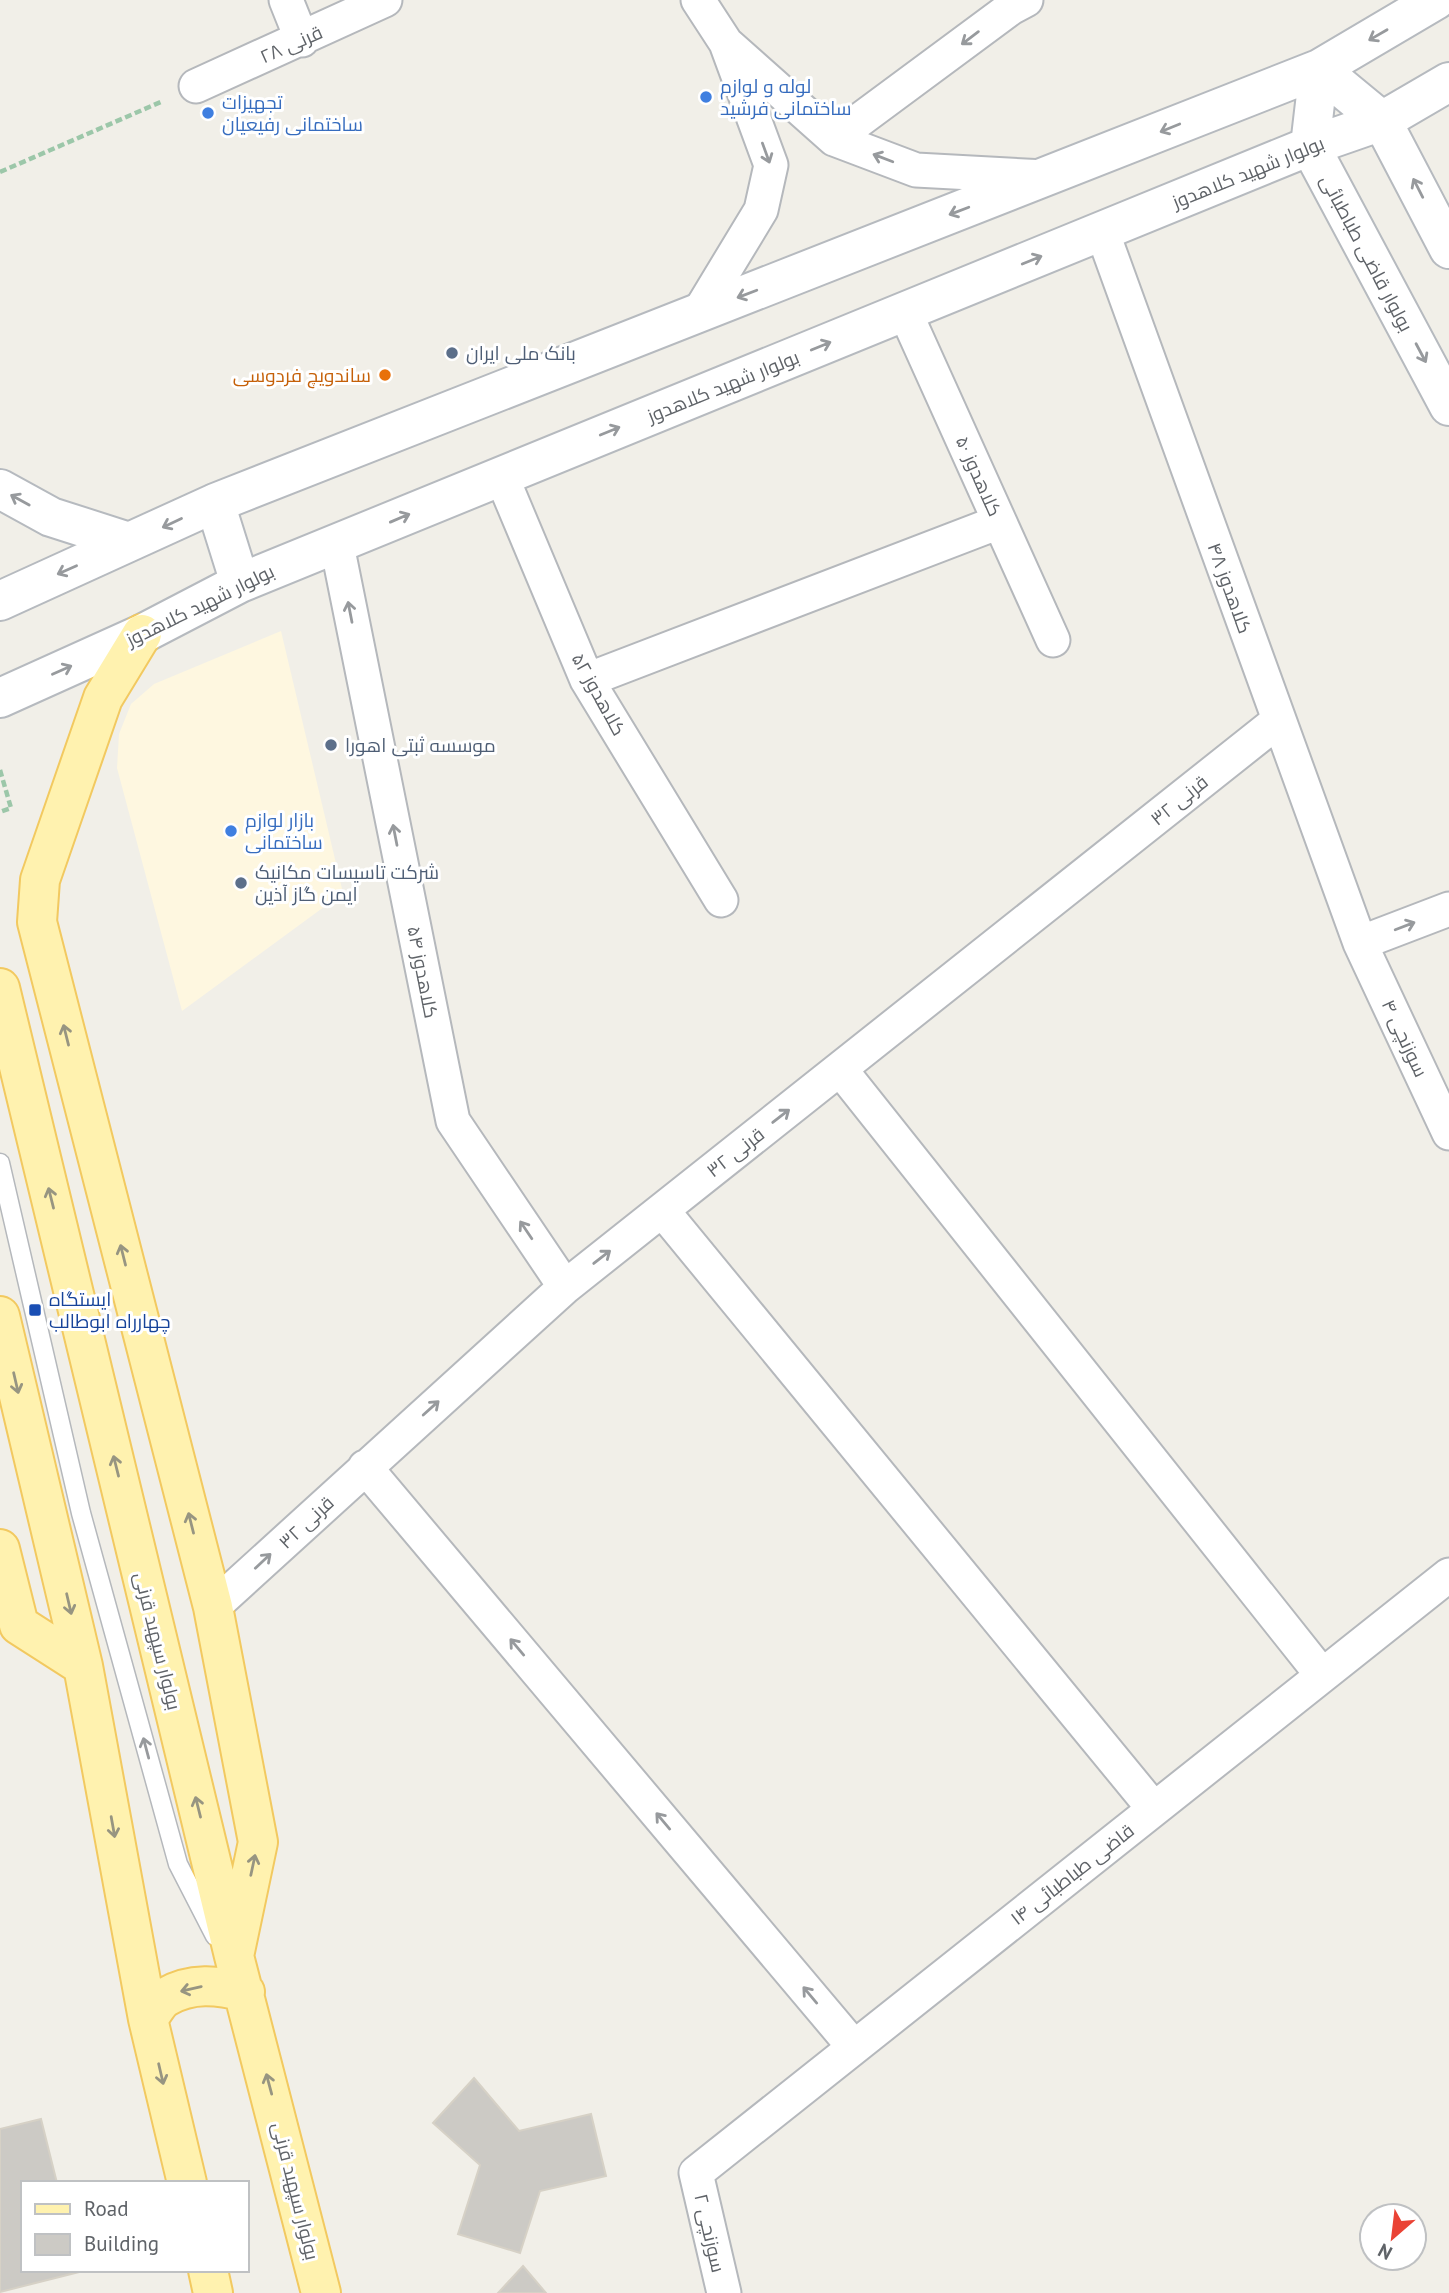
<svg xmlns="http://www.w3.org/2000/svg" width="1449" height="2293" viewBox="0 0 1449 2293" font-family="'PT Sans',Cairo,sans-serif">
  <rect width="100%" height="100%" fill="#f1efe8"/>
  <path fill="#fef7e0" d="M281,631L343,893L182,1011L117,768L119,734L131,704L154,684Z"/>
  <path fill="#cccac5" stroke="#d6d1c6" stroke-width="2" d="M474,2078L519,2131L591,2114L606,2176L540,2191L520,2253L458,2234L480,2165L433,2123Z
    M41,2119L57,2183H23V2270H78L79,2272L0,2292V2129Z
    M523,2266L546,2293H498Z"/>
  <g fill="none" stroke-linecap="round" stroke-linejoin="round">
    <g stroke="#b5b8bc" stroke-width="21">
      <path id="lane" d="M0,1163L81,1513L178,1864L215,1936"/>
    </g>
    <g stroke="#b5b8bc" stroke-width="37">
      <path id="street" d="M286,0L302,40
        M698,0L726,43L771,165L761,210L698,314
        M726,43L834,139L916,170L1045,177
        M196,86L385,0
        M834,139L1011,8L1026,0
        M1102,231L1360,943L1449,1133
        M905,312L1053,640
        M501,475L587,680L721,900
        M337,545L453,1121L565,1287
        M587,680L999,522
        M1360,943L1449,909
        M840,1069L1322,1675
        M662,1210L1154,1809
        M365,1467L854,2047
        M213,1607L565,1287L1278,721
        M724,2293L696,2173L1449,1575"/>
    </g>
    <g stroke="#b6babf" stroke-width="42">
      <path id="secondary" d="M1319,69L1310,146L1449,406
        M1319,69L1382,121L1449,249
        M0,489L51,517L129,542
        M215,503L240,583
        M0,601L215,503L1319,69L1436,0
        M0,698L142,634L240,583L1310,146L1382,121L1449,82"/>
    </g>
    <g stroke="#f2c960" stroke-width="42">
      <path id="primary" d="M142,634L103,698L40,880L37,922L213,1607L258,1842L234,1956
        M0,988L234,1956L321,2293
        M0,1316L83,1666L148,2019L187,2183
        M0,1549L19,1625L83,1666
        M148,2019C153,2012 159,2001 166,1997C191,1982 218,1985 245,1992
        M208,2270L213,2293"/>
    </g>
    <path stroke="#9cc7a9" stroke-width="4.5" stroke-dasharray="7 3.5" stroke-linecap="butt" d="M0,172L163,101
      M0,770L11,808L0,812"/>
    <use href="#lane" stroke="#fff" stroke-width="18"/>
    <use href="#street" stroke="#fff" stroke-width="33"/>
    <use href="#secondary" stroke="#fff" stroke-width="38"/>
    <use href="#primary" stroke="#fff2af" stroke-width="38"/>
  </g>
  <defs><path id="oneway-shaft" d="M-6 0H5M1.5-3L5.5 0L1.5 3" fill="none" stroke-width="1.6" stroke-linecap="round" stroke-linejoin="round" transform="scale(1.75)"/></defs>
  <g stroke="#979a9d">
    <use href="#oneway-shaft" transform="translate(1378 35) rotate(150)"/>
    <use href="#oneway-shaft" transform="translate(970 38) rotate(143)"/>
    <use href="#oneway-shaft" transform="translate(1170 128) rotate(158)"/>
    <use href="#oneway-shaft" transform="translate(766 153) rotate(70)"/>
    <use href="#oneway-shaft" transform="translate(883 158) rotate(-159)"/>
    <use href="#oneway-shaft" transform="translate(1418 188) rotate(-117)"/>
    <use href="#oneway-shaft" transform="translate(959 211) rotate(159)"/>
    <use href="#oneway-shaft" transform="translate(1032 260) rotate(-22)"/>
    <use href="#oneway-shaft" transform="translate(747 294) rotate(159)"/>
    <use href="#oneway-shaft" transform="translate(821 346) rotate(-22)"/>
    <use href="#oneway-shaft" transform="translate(1421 353) rotate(62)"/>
    <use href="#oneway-shaft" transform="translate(610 431) rotate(-22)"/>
    <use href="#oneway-shaft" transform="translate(20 500) rotate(-151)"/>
    <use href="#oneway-shaft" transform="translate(400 518) rotate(-23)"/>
    <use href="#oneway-shaft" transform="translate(172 523) rotate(155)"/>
    <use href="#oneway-shaft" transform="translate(67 570) rotate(156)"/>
    <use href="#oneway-shaft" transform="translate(350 612) rotate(-101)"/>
    <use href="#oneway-shaft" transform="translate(62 670) rotate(-24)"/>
    <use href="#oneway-shaft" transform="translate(395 835) rotate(-101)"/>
    <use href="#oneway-shaft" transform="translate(1405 926) rotate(-21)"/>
    <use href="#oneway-shaft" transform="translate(781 1116) rotate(-38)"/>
    <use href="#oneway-shaft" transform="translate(526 1230) rotate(-124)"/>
    <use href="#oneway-shaft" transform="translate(602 1257) rotate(-38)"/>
    <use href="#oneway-shaft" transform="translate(431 1408) rotate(-42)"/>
    <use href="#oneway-shaft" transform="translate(263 1561) rotate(-43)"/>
    <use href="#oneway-shaft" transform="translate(517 1647) rotate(-130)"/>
    <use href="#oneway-shaft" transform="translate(146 1748) rotate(-105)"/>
    <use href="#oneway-shaft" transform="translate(663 1821) rotate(-130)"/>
    <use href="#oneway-shaft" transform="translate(810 1995) rotate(-130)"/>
  </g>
  <g stroke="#979581">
    <use href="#oneway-shaft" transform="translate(66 1035) rotate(-104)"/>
    <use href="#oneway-shaft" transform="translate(51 1198) rotate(-104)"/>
    <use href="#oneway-shaft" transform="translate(123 1255) rotate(-104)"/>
    <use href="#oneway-shaft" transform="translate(16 1383) rotate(77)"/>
    <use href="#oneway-shaft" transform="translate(116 1466) rotate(-104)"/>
    <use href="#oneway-shaft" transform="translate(191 1523) rotate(-104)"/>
    <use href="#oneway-shaft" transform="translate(69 1604) rotate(77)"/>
    <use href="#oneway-shaft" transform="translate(198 1807) rotate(-104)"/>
    <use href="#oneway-shaft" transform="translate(113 1827) rotate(80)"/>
    <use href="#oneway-shaft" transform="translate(253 1865) rotate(-78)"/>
    <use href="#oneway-shaft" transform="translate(191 1989) rotate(167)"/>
    <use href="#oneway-shaft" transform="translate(161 2074) rotate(77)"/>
    <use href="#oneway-shaft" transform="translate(269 2084) rotate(-105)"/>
  </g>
  <g fill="#3f7fe0" stroke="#fff" stroke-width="2.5">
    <circle cx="706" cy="97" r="7"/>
    <circle cx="208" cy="113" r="7"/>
    <circle cx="231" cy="831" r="7"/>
  </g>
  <g fill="#5c6f8a" stroke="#fff" stroke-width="2.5">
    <circle cx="452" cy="353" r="7"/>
    <circle cx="331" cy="745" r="7"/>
    <circle cx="241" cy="883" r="7"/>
  </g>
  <circle fill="#e8710a" stroke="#fff" stroke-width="2.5" cx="385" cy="375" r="7"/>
  <rect fill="#1a4fb4" stroke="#fff" stroke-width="2.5" x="28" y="1303" width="14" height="14" rx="3.5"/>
  <g text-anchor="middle" stroke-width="6" stroke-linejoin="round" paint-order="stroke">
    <g font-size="19" fill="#5f6368" stroke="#fff">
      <text transform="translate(291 44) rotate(-24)" y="7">قرنی ۲۸</text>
      <text transform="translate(1248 172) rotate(-22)" y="7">بولوار شهید کلاهدوز</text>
      <text transform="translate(1367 253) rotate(62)" y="7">بولوار قاضی طباطبائی</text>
      <text transform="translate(723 386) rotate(-22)" y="7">بولوار شهید کلاهدوز</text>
      <text transform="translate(979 476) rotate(66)" y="7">کلاهدوز ۵۰</text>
      <text transform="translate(1230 588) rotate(70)" y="7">کلاهدوز ۴۸</text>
      <text transform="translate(200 605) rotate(-26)" y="7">بولوار شهید کلاهدوز</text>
      <text transform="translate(599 694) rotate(61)" y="7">کلاهدوز ۵۲</text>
      <text transform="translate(1179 800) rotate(-39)" y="7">قرنی ۳۲</text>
      <text transform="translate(423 972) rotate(79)" y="7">کلاهدوز ۵۴</text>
      <text transform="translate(1405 1038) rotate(65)" y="7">سوزنچی ۴</text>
      <text transform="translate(735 1152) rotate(-38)" y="7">قرنی ۳۲</text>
      <text transform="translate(306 1522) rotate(-43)" y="7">قرنی ۳۲</text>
      <text transform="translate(158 1641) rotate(76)" y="7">بولوار سپهبد قرنی</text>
      <text transform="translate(1072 1874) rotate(-38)" y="7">قاضی طباطبائی ۱۴</text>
      <text transform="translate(296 2191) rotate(76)" y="7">بولوار سپهبد قرنی</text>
      <text transform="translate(710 2233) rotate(77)" y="7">سوزنچی ۲</text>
    </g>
    <g font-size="19" fill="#366cbe" stroke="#fff" text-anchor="start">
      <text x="720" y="93">لوله و لوازم<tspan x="720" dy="22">ساختمانی فرشید</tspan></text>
      <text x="222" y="109">تجهیزات<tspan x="222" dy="22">ساختمانی رفیعیان</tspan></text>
      <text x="245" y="827">بازار لوازم<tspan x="245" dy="22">ساختمانی</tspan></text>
    </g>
    <g font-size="19" fill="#4e5e75" stroke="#fff" text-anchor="start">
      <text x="466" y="360">بانک ملی ایران</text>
      <text x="345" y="752">موسسه ثبتی اهورا</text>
      <text x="255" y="879">شرکت تاسیسات مکانیک<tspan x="255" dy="22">ایمن گاز آذین</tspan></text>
    </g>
    <g font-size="19" fill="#c56008" stroke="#fff" text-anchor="end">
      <text x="371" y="382">ساندویچ فردوسی</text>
    </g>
    <g font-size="19" fill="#164399" stroke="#fff" text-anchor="start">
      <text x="49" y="1306">ایستگاه<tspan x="49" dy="22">چهارراه ابوطالب</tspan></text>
    </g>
  </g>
  <rect x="21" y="2181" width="228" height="91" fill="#ffffff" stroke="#bfc1c3" stroke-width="2"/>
  <rect x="35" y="2204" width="35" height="10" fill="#fff2af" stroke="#bfc1c3" stroke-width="2"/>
  <text x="84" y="2216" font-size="21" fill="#5f6368">Road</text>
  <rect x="35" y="2234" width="35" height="21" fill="#cccac5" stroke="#bfc1c3" stroke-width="2"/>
  <text x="84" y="2251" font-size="21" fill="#5f6368">Building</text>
  <g transform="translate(1393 2237) rotate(208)"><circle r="33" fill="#ffffff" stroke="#bfc1c3" stroke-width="2"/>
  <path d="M0-5L12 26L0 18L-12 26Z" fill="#ea4335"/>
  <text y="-10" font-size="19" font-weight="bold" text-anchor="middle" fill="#5f6368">N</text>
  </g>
</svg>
